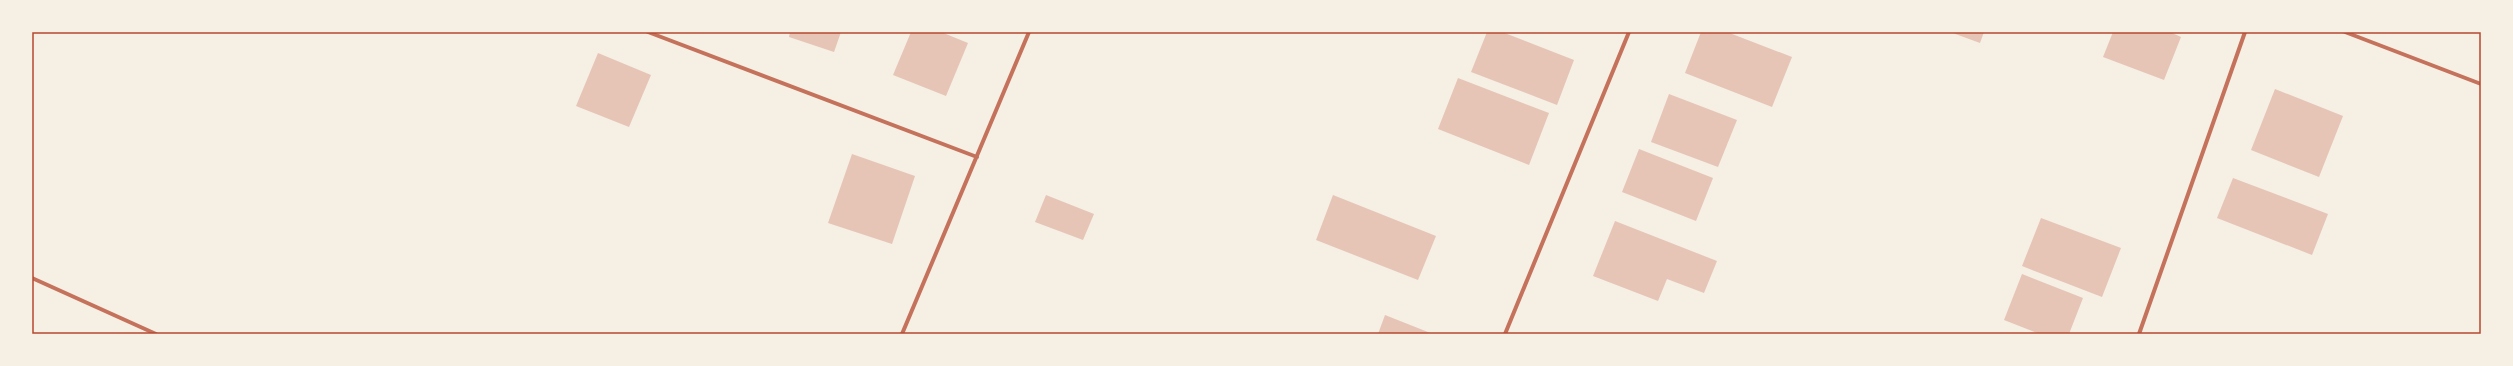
<svg xmlns="http://www.w3.org/2000/svg" width="2513" height="366" viewBox="0 0 2513 366" font-family="'Fira Sans',sans-serif">
  <rect width="100%" height="100%" fill="#f6efe4"/>
  <path fill="#e6c5b7" d="M790,32H841L834,52L789,37Z
    M911,32H941L968,43L946,96L893,75Z
    M1487,32H1502L1574,60L1557,105L1471,72Z
    M1701,32H1727L1792,57L1772,107L1685,73Z
    M1950,32H1984L1980,43Z
    M2113,32H2170L2181,37L2164,80L2103,57Z
    M598,53L651,75L629,127L576,106Z
    M1458,78L1549,113L1529,165L1438,129Z
    M2275,89L2343,116L2319,177L2251,150Z
    M1669,94L1737,120L1718,167L1651,142Z
    M1639,149L1713,178L1696,221L1622,192Z
    M852,154L915,176L892,244L828,223Z
    M2233,178L2328,214L2312,255L2217,218Z
    M1046,195L1094,214L1083,240L1035,222Z
    M1333,195L1436,236L1418,280L1316,240Z
    M2041,218L2121,248L2102,297L2022,266Z
    M1615,221L1717,261L1704,293L1667,279L1658,301L1593,276Z
    M2022,274L2083,298L2069,334H2040L2004,320Z
    M1385,315L1433,334H1378Z"/>
  <g fill="none" stroke-linecap="round" stroke-linejoin="round">
    <path stroke="#c5725c" stroke-width="4" d="M648,32L977,157
      M2345,32L2481,84
      M32,278L156,334
      M902,334L1029,32
      M1505,334L1629,32
      M2139,334L2245,32"/>
  </g>
  <rect width="2513" height="366" fill="none" stroke="#f6efe4" stroke-width="66"/>
  <rect x="33" y="33" width="2447" height="300" fill="none" stroke="#b5482f" stroke-width="1.5"/>
</svg>
